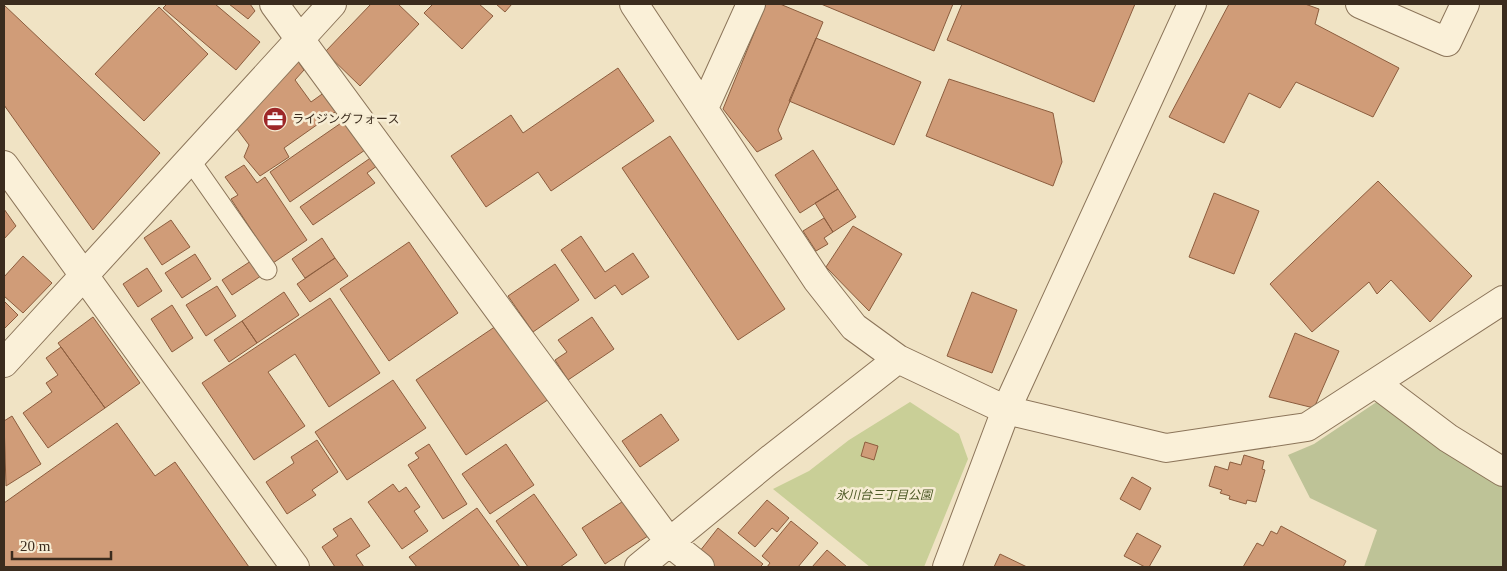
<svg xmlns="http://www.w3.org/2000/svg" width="1507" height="571" viewBox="0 0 1507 571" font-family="'Times New Roman','Noto Sans JP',serif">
  <rect width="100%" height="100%" fill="#f0e3c4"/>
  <path fill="#c9cf97" d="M910,402L959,434L968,459L924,567H870L773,489L809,471L849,440Z"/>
  <path fill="#bec397" d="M1381,399L1503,480V567H1364L1377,530L1310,498L1288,455L1314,444Z"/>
  <path fill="#d09c78" stroke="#8c5d3e" d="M167,4H215L260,42L236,70L163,8Z
    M229,4H250L255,11L248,19Z
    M371,4H398L419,24L360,86L325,52Z
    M433,4H479L493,16L462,49L424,13Z
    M496,4H512L505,12Z
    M766,4H780L823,22L778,130L782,139L757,152L723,109Z
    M821,4H953L934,51Z
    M962,4H1135L1094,102L947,40Z
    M1229,4H1305L1319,9L1315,24L1399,68L1373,117L1296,82L1280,108L1249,93L1224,143L1169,117Z
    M4,5L160,153L93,230L4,105Z
    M159,7L208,54L144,121L95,74Z
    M816,38L921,82L894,145L789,101Z
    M297,60L304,70L295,80L311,102L325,92L338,110L284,148L289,157L260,176L244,157L249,145L237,129Z
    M618,68L654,121L551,191L538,172L486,207L451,156L511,115L523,133Z
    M949,79L1053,113L1062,162L1053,186L926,136Z
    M344,121L365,150L290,202L270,172Z
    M670,136L785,309L738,340L622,168Z
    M813,150L838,189L800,213L775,175Z
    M379,152L384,161L367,173L375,183L313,225L300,207Z
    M244,165L257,183L265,177L307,240L273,263L231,199L238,195L225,177Z
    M1378,181L1472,276L1430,322L1391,280L1377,294L1369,282L1312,332L1270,284Z
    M838,189L856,217L833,232L815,203Z
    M1214,193L1259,211L1234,274L1189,257Z
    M4,209L16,226L4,239Z
    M824,218L833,232L824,238L828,244L816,251L803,231Z
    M171,220L190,247L162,265L144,238Z
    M853,226L902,254L869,311L826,267Z
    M581,236L605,272L633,253L649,277L622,295L615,285L595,299L561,250Z
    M322,238L335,258L305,278L292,259Z
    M409,242L458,313L389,361L340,289Z
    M195,254L211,279L182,298L165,273Z
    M23,256L52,283L23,313L4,296V277Z
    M335,258L348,276L310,302L297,284Z
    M254,259L264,274L232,295L222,280Z
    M555,264L579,300L533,332L508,296Z
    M147,268L162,291L138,307L123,284Z
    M217,286L236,316L206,336L186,305Z
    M284,292L299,315L257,343L242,321Z
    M972,292L1017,310L992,373L947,356Z
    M330,298L380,373L329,407L295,354L268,372L305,426L254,460L202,383Z
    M4,301L18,315L4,329Z
    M172,305L193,338L172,352L151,319Z
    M93,317L140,383L105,408L58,343Z
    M592,317L614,349L568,380L555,360L567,352L558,340Z
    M242,321L257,343L229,362L214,340Z
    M499,324L549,399L466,455L416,380Z
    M1295,333L1339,351L1314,408L1269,397Z
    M61,347L105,408L48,448L23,413L52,392L46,383L58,375L46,358Z
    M393,380L426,428L347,480L315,432Z
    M661,414L679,440L640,467L622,441Z
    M12,416L41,464L6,486L4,421Z
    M117,423L155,476L175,462L249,567H4V503Z
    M317,440L338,472L312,490L316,495L287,514L266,482L294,463L291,457Z
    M865,442L878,446L874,460L861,456Z
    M429,444L467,504L443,519L408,465L419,458L415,453Z
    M506,444L534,485L490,514L462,474Z
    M1244,455L1264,461L1262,469L1265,470L1256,502L1247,500L1246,504L1229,499L1230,496L1220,493L1222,490L1209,486L1215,466L1228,470L1230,462L1241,465Z
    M1132,477L1151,488L1140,510L1120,499Z
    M393,484L399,492L406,487L420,507L414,511L428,531L402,549L368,502Z
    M534,494L577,555L560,567H528L496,521Z
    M628,498L651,534L605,564L582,528Z
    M767,500L789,518L777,532L772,528L755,547L738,533Z
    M477,508L520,567H417L409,557Z
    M351,518L370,546L356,555L364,567H335L322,547L338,536L333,529Z
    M791,521L818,543L798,567H767L770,563L762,556Z
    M1281,526L1346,561L1343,567H1243L1257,543L1263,546L1271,531L1277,534Z
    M718,528L763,564L760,567H711L696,556Z
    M1137,533L1161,546L1149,567H1145L1124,556Z
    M827,550L847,567H812Z
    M1000,554L1027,567H994Z"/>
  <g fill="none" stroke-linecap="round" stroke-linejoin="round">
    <g stroke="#8b7459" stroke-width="21">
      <path id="service" d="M190,160L267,270"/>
    </g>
    <g stroke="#8b7459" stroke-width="30">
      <path id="minor" d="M274,4L670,543L700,567
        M634,4L817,280L854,327L898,359L1006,410L1166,448L1307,427L1503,300
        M1360,4L1447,42L1465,4
        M704,108L751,4
        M4,165L295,567
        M4,363L332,4
        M1375,383L1448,438L1503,472
        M639,567L768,461L898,359
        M947,567L1006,410L1192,4"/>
    </g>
    <use href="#service" stroke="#faf0d8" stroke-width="19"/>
    <use href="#minor" stroke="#faf0d8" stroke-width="28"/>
  </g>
  <defs>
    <g id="office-disc" transform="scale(1.25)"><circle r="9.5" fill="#9d2728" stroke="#f7edd4"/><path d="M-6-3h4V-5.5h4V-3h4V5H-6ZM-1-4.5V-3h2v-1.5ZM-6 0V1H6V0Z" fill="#fff"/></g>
  </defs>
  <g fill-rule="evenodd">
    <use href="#office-disc" x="275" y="119"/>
  </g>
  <g text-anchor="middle" stroke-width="5" stroke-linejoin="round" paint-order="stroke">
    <g font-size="12" fill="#3b2c1e" stroke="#f7edd4" text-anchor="start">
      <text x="292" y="123">ライジングフォース</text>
    </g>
    <g font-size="12" font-style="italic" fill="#4b5824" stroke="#f7edd4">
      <text x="884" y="499">氷川台三丁目公園</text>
    </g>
  </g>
  <rect width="1507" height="571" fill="none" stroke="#3b2c1e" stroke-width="10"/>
  <path d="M12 551v8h99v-8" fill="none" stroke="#3b2c1e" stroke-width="2.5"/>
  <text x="20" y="551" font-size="15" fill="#3b2c1e" stroke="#f7edd4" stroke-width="4" paint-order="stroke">20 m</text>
</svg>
